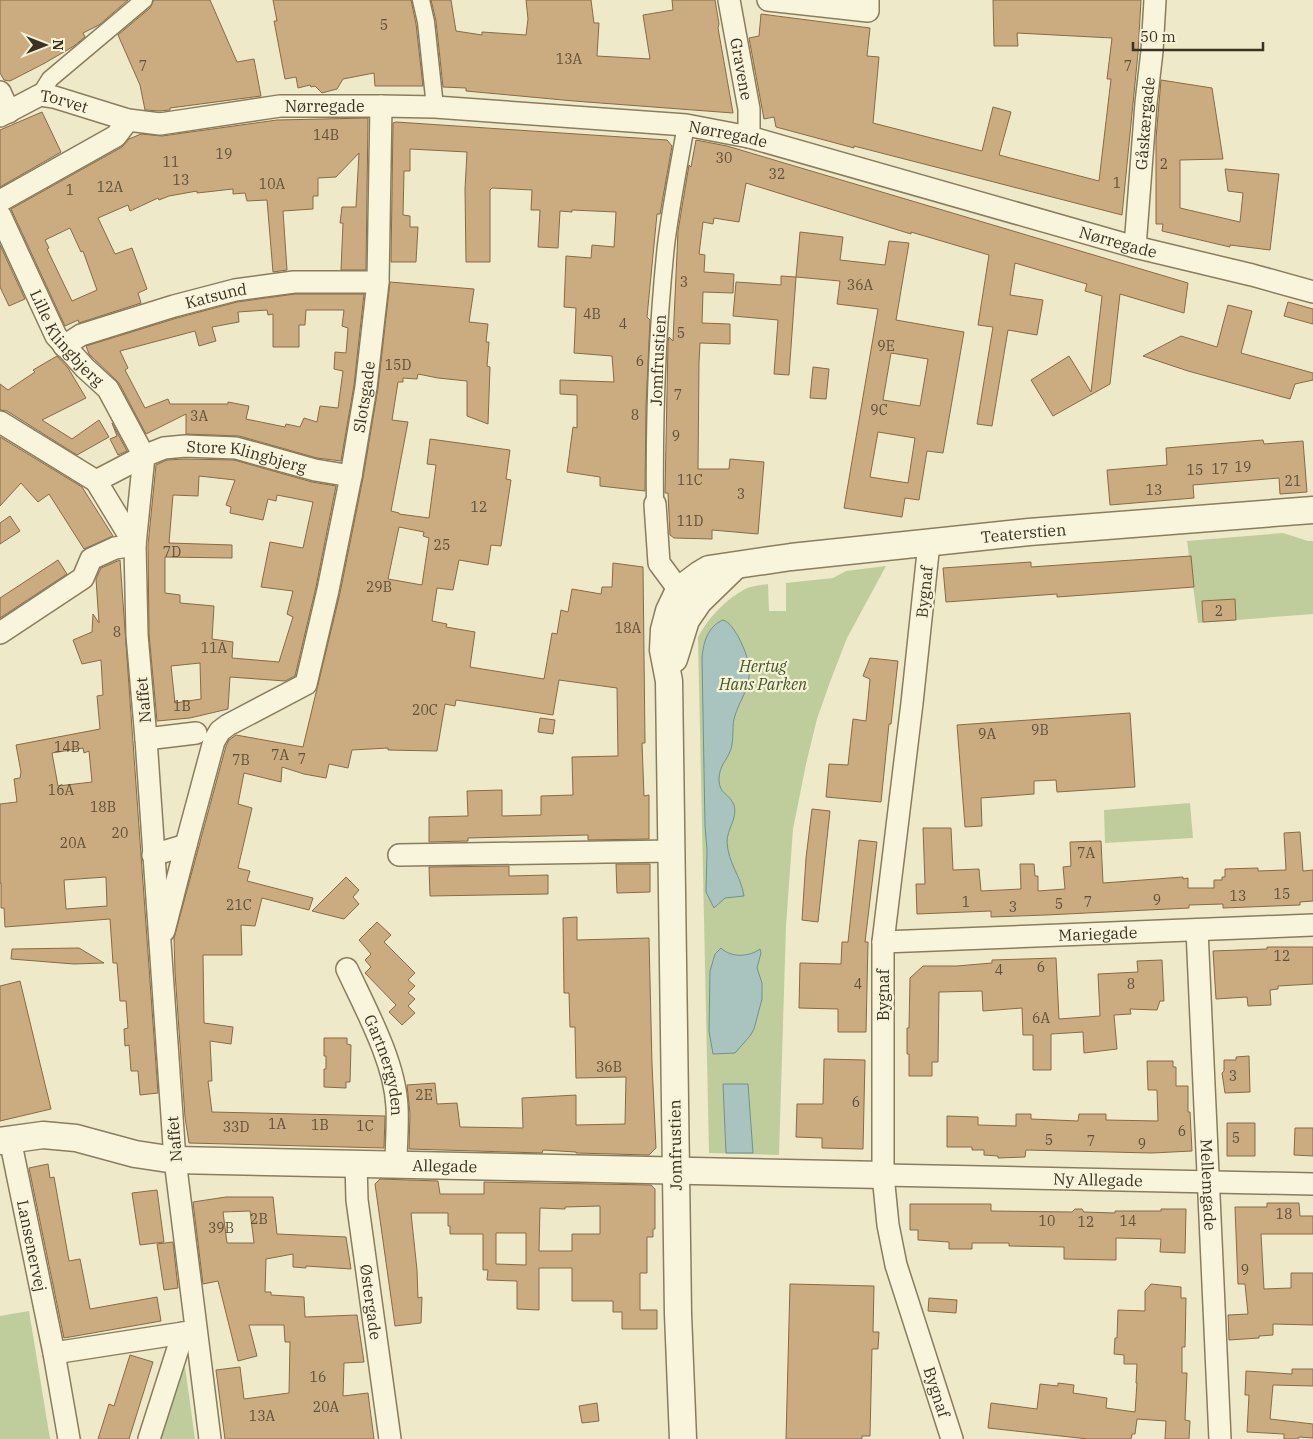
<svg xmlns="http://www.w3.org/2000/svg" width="1313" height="1439" viewBox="0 0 1313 1439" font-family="'IBM Plex Serif',serif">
  <rect width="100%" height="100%" fill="#eee9c9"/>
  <path fill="#bfcd9c" d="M1283,533L1308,541H1313V614L1198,623L1187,541Z
    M886,566L847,638L830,682L817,719L806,764L793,829L786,926L779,1155L709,1153L698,637C709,617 725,600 745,589C752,586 761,585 768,584L769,611H786V583L833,578L846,571Z
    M1190,803L1193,838L1105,843L1104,810Z
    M29,1311L50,1439H0V1316Z
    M180,1366L185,1367L195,1439H158Z"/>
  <path fill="#a9c3bf" stroke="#70918e" d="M723,620C730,622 734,630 738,636C746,652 753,668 747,687C743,698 737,707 734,719C732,728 734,739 731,749C727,761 719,765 719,780C719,794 730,794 734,805C738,818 727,829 727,842C728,863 741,876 744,896L725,898L714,908L706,892L707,850L705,826L702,658C703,643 708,626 723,620Z
    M721,948C731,958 749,957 760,949L761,953L757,968L762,983V999L754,1029L750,1036L735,1053L713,1054L709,1031L710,971L715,954Z
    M723,1084H748L753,1153H726Z"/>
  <path fill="#cbab80" stroke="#896a44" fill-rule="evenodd" d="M0,0H128L99,25L83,33L85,37L74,46L45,63L10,81L4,80L0,73Z
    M154,0H210L237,62L254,59L261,96L170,108V110L160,111L145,110L140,85L118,35L150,8Z
    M273,0H411L416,24L423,86H375L374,73L343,79L337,89L322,93L315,86L311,87L310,85L298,88L296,77L285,79L274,21H277Z
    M431,0H451L456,31L482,35V32L526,35L528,19L526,0H591L594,23H599L597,56L650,59L643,15L673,10L672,0H715L719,24L718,28L733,113L574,101L466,91V88L443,87L436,21Z
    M993,0H1141L1138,53L1122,215L854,146V148L776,127L774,117L764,119L749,38L759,36L761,14L870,28L867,56L879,57L873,123L982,151L993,107L1011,112L999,155L1099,181L1111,79H1107L1112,38L1017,33L1018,46H994Z
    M1161,80L1212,88L1223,159L1180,160V208L1240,222L1243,193L1228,191L1225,169L1279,174L1270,250L1230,245V247L1162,231L1163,224H1156V138Z
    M42,112L61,152L0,187V130Z
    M368,118L366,270H341L343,223H340L342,207H356L359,153L336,177L318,178V196H313V209L283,211L287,270L273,272L267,200L247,201L245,193L233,194V189L197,193V191L169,196L159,200L158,198L130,211L128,205L98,218L115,254L132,248L147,289L138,293L141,303L79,323L78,320L65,326L11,209L122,147L129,139L141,134L162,136L277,120ZM70,228L81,252L83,251L97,290L72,301L47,249L49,248L45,240Z
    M396,122L667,140L672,146L660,214H657L647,317L650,320L646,406L645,491L600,486V477L567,472L573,427L577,428V395L560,394V380L614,382L612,356L574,353L576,308L564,307L566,256L591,258L592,245L614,247L616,212L572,210V212L560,211L558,248L538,247L540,210H531L532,190L492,188L490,190V262H466L465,189L467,152L410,149V171H404L403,215L410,216V227H418L416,262H391L393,123Z
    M696,140L727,146L1188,283L1184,313L1120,294L1110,384L1053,416L1031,380L1069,356L1091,392L1102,296L1085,291L1087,284L1015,263L1010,295L1043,300L1037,335L1008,330L992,426L977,424L993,327L978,325L989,255L911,232V234L746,183L739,222L714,218L713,224L703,222L699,254L705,255L704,272L734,274L733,293L703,292L702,323L730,324V344L700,343L699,362L698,469H729L730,459L764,462L758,534L712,530V539L674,538L670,535L668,493H665L668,342L669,337L673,341L678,231L689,165L691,167Z
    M800,232L843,237L840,260L885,265L889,241L909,243L896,320L964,332L943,453L927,451L919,500L905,498L902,517L844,508L878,309L837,304L840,281L796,277ZM891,353L928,359L920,406L883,400ZM878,432L915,438L908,483L870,477Z
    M0,245L25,299L9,306L0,287Z
    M781,276L796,277L789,375L774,374L778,320L733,316L736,282L781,285Z
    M390,282L474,289L469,322L488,324L486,342H489L487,366L490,367L488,424L467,416V381L438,378L418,374L417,379L403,378V382H398L392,420L408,422L391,511L399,513V514L429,518L436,465L427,464L430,439L510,450L506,479L511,480L501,546L491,545L488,565L459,560L453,590L437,588L432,621L447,624L446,627L475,632L470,667L544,679L552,633L557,634L561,610L568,612L572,589L601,594L602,587H612L613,563L643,567L645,743H642L644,796L649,795V839L588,840V835L468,838V841L429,842V817L468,816L467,791L502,790V816L541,815V796L573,795L572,757L618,756L617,688L559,680L553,715L456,700L455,706L445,704L437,751L388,750V748L352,750L348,768L329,764L326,778L304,774L282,767L281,782L244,773L238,804L252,808L238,868L250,871L247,881L313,898L309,910L262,898L255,926L241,925L242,955H203L204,1023L233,1027L231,1044L210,1041L212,1081H208L212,1112L385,1116L384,1148L189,1143L185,1117L175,972L174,938L226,746L229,740L236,735L303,747L340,593L363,478L378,388ZM399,527L424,532L423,536L429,538L422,585L388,579Z
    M295,294H364L354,385L341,461L317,458L239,436L186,434V414L146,434L119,383L89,354L86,346L177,318L237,302ZM267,310L268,315L273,314V347H299V325H305L306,310H344L342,326L348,328L346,353L335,352L334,369L343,371L338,408L320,406L317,422L304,418L300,427L286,424L285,427L246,419L249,406L228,402V404H170L168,399L145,408L125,370L128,368L120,351L195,331L199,346L216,341L212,327L239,322L238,312Z
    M1288,302L1313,309V324L1284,316Z
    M1228,305L1252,311L1241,353L1313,373V380L1295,384L1290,399L1188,371L1143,356L1181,336L1217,347Z
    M57,356L68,368L86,398L42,420L72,439L99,420L109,437L77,455L7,411L0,410V384L8,390L35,372L33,370Z
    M813,367L829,369L826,399L810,398Z
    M112,423L127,451L118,455L110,439L117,436Z
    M0,437L82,487L113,536L84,549L49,494L38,502L21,483L0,506Z
    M1263,440L1264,444L1303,441L1307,492L1280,494L1279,478L1193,485L1194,498L1110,505L1107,470L1167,465L1166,448Z
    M185,459L234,460L312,482L336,486L316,587L295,676L285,681L230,677L228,709L190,718L157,721L149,634L148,545L156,465L167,460ZM199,476L235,480L226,505L231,507L230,513L263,520L268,499L276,501L277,495L313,502L303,548L270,542L261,587L293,591L287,614L293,617L279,662L232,658L233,642L212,639L214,606L180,603V595L165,593V557L232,558V545L169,543L173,495L198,496ZM200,663L201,699L175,703L171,666Z
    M10,516L20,531L0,544V523Z
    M1191,556L1194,587L1057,597V594L946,602L943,568L1031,562V567Z
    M58,560L67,574L0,618V598Z
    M120,560L158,1093L140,1095L138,1071H131L129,1045L125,1046L124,1029L128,1028L126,1001H120L117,963H113L110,919L5,927L4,908H1V883H0V804L17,802L14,779L20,778L21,772L16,745L100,729L97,696L103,695L101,660L82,664L73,640L92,632L93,614L99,623L96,579L101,568ZM83,748L84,753L89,751L92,782L58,786L52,753ZM106,877L107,906L66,909L64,880Z
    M1235,599L1236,620L1203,622L1202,601Z
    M870,658L898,661L891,724H889L881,802L826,797L829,764L848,765L853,719L866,721L870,679L863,676Z
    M1130,713L1135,787L1057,792L1056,780L1034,781V794L981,798L982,826L965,827L957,725Z
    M540,718L555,720L553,734L538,732Z
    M812,809L830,811L818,922L802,920L806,858Z
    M923,828H951L953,870L979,869L981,891L1021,889L1020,864H1034L1035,876H1038V891L1065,889L1063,867L1071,866L1070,842L1101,841L1103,883L1183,877V879L1188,878V888H1214V880H1222V877H1225V869L1258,868V871L1286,870L1284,833L1300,832L1303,871L1313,870V901L1300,902V905L1223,908V904L1189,905V908L1046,915L991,917V911L917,914L916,884H925Z
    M859,840L877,842L865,942H868L866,1032H838V1009L799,1008L800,963L841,964L842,942H848Z
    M616,864H650V892L617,893Z
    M509,866V876L548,875V894L430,896L429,867Z
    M346,877L359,890L353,897L359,904L344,919L312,911Z
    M577,917V940L649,938L652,1064L656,1148L649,1155L576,1153V1152L543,1150L542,1153L409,1149L410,1114L407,1085L435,1083L437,1104L457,1103L460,1127L523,1128L522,1098L576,1095V1125L625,1124L626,1077L576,1078L575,1027H570L569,993H564L563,918Z
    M377,922L391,935L384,942L415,973L408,980L415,986L408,993L415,999L408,1006L415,1013L402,1025L389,1012L396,1005L365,973L371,967L365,960L371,954L359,940Z
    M1267,947H1313V984L1278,986V989L1270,990L1271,1005L1248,1006L1247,997L1216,999L1213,951L1267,949Z
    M79,948L104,963L74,964L11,959L12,949Z
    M1056,958L1059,1019L1100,1016L1098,974L1138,972L1137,961L1162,960L1164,1001H1160L1157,1010L1130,1009L1131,1014L1114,1015L1117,1049L1084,1053L1083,1032L1051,1034V1070H1033V1035H1023L1022,1008L983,1011L982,991L939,992L938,1062H932V1076H909V1054H907V1028H909L910,978L923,966H957L992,963V960Z
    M20,981L51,1109L0,1121V986Z
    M324,1038H347V1044L351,1045L350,1082H346V1088L324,1087V1069H326V1056H324Z
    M1249,1056L1250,1092L1225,1093L1222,1073L1224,1071V1060H1236V1057Z
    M824,1059L865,1060L863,1149L822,1148V1138L796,1137L797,1104H823Z
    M1147,1061H1173V1067H1176V1086H1188V1112H1190L1192,1151L1152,1153L1026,1150L1025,1157L998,1158V1156L984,1155V1150H972V1147H947V1116L978,1117V1125L1016,1126V1114H1031V1119L1078,1121L1079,1114H1106V1120L1158,1121L1157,1090H1148Z
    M1227,1123H1255V1156H1227Z
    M1295,1128H1313V1156L1294,1155Z
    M48,1164L50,1178L54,1177L69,1261L80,1259L90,1309L157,1297L161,1321L64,1338L29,1168Z
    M380,1179L438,1181L440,1194H484V1182L651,1185L655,1189V1229H653V1237H647V1273H640V1310H657V1329H622V1312H613V1301H572V1268H539V1310L517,1309V1281L487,1280L488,1270H483V1234H450V1226H448V1213H411L417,1270L418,1298L422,1297L421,1323L395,1326L375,1184ZM600,1206V1234H572V1251H539L540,1208L565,1209V1207ZM496,1233H526V1265L496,1264Z
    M157,1190L164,1242L140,1245L132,1193Z
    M226,1197H273L277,1234L346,1237L351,1269L306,1266V1268L293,1267V1254L266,1259L265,1292H271V1295L304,1297L305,1317L357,1315L364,1362L344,1363L343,1396L368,1393L374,1439H225L216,1370L240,1367L244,1399L289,1393L290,1342H285L284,1325H249L257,1356L238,1361L218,1281L203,1284L193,1202ZM250,1211L254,1243H227L223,1212Z
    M1267,1203H1299L1300,1216H1313V1234H1261L1264,1289L1291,1288V1273H1313V1325L1273,1324V1335L1259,1336V1338L1229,1340L1228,1315L1248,1314L1245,1284H1238L1235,1207H1267Z
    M910,1204H991V1211L1072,1212L1075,1209H1082L1084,1212L1115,1213V1211H1161V1209H1186L1185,1253L1160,1252L1161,1239L1116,1238V1260L1064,1259V1247L1009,1246V1243H972V1249H949V1242L918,1240V1230H910Z
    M173,1242L178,1288L164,1290L157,1244Z
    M790,1284L874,1286L873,1332H879L878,1349H872L870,1436H862V1439H786Z
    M1151,1284L1181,1287V1298H1186L1185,1347H1182V1373H1187L1185,1420L1190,1421L1189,1439H1165L1166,1421L1137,1419L1135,1434H1132L1131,1439H1088L988,1428L991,1403L1037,1409L1040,1384L1058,1386V1383L1074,1385L1073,1393L1107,1398L1106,1408L1135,1412L1137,1383H1136L1137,1364H1124V1355L1114,1354L1115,1338H1117L1118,1310L1145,1311V1291Z
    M929,1298L957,1300L956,1313L928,1311Z
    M130,1355L153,1362L129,1439H98L109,1404L114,1406Z
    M1292,1369H1313V1386L1273,1385L1270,1419L1313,1424V1438L1299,1437L1298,1439H1284V1434L1247,1432L1249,1395H1245L1246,1371L1292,1374Z
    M597,1403L599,1421L582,1423L579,1406Z"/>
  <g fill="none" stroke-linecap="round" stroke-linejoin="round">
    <g stroke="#8a7d5e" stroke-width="19">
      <g id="pedestrian">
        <path d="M421,0L426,22L435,107"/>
        <path d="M40,95L50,79L144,0"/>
        <path id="s1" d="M655,504C654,417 657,331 666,245C671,205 679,165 686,125"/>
      </g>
    </g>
    <g stroke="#8a7d5e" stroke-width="24">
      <g id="minor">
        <path id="s2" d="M729,0L749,109V137"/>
        <path d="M768,0L868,11V0"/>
        <path d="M0,92L9,112"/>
        <path id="s3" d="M0,116L40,95L54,97L128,120L160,124L280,106H381L435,107L686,125L749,137L1135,247L1252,275L1313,292"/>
        <path d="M0,201L116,136L128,120"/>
        <path id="s4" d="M0,215L56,336L85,368L108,389L144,456"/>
        <path id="s5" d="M1135,247L1146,103L1152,51L1155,0"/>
        <path id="s6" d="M64,346L81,335L174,306L235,290L294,282H378"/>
        <path d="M0,422L96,481"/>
        <path d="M655,504L659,563L679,590"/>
        <path id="s7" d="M929,543L912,703L883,942V1175L888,1225L896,1265L952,1439"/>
        <path d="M0,633L83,578L91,559L115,548L135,545L144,456"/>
        <path d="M146,739L196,733"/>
        <path id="s8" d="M153,855L186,845L214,741L220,731L228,725L306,684L328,590L351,476L366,387L378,282L381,106"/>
        <path d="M399,855L672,851"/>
        <path id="s9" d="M1197,930L1220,1439"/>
        <path d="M164,931L186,845"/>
        <path id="s10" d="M883,942L1313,925"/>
        <path id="s11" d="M347,969C366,1010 395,1062 397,1107C398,1126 396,1146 396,1165"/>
        <path id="s12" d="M10,1139L54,1353L69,1439"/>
        <path id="s13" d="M356,1164L357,1200L390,1439"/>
        <path id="s14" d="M883,1175L1313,1184"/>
        <path d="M54,1353L183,1333"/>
        <path d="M149,1439L183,1333L194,1331"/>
        <path id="s15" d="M210,1439L175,1160L146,739L137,635L135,545L96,481L144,456L164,448L185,446L236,448L315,470L351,476"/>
      </g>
    </g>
    <g stroke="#8a7d5e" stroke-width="29">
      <g id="tertiary">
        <path d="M674,659L686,620L699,601L735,566"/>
        <path id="s16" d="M0,1141L43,1135L76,1138L135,1154L175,1160L883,1175"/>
        <path id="s17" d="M683,1439L678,1314L669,681L663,650L664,630L669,611L679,590L699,575L709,569L791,557L1029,532L1313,510"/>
      </g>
    </g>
    <use href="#pedestrian" stroke="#f9f5dc" stroke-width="16"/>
    <use href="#minor" stroke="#f9f5dc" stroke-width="21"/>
    <use href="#tertiary" stroke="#f9f5dc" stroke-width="26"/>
  </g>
  <g text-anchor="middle" stroke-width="4.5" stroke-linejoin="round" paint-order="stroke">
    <g font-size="14" fill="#5f5039">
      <text x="384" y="30">5</text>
      <text x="569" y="64">13A</text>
      <text x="143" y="71">7</text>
      <text x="1128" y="71">7</text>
      <text x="326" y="140">14B</text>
      <text x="224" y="159">19</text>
      <text x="724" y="163">30</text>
      <text x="171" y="167">11</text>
      <text x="1164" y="169">2</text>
      <text x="777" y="179">32</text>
      <text x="181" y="185">13</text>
      <text x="1117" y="188">1</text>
      <text x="272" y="189">10A</text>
      <text x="110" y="192">12A</text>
      <text x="70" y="195">1</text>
      <text x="684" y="287">3</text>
      <text x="860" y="290">36A</text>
      <text x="592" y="319">4B</text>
      <text x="623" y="329">4</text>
      <text x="681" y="338">5</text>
      <text x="886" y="351">9E</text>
      <text x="640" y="366">6</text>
      <text x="398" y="370">15D</text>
      <text x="678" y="400">7</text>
      <text x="879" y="415">9C</text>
      <text x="635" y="420">8</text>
      <text x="199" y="421">3A</text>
      <text x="676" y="441">9</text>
      <text x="1243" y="472">19</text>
      <text x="1220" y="474">17</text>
      <text x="1195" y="475">15</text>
      <text x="690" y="485">11C</text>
      <text x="1293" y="486">21</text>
      <text x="1154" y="495">13</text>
      <text x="741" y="499">3</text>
      <text x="479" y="512">12</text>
      <text x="690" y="526">11D</text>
      <text x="442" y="550">25</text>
      <text x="172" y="557">7D</text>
      <text x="379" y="592">29B</text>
      <text x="1219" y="616">2</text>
      <text x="628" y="633">18A</text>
      <text x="117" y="637">8</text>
      <text x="214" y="653">11A</text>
      <text x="182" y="711">1B</text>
      <text x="425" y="715">20C</text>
      <text x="1040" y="735">9B</text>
      <text x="987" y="739">9A</text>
      <text x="67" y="752">14B</text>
      <text x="280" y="760">7A</text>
      <text x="302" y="764">7</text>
      <text x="241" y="765">7B</text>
      <text x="61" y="795">16A</text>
      <text x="103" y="812">18B</text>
      <text x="120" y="838">20</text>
      <text x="73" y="848">20A</text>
      <text x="1086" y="858">7A</text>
      <text x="1282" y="899">15</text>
      <text x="1238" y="901">13</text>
      <text x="1157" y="905">9</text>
      <text x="966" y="907">1</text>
      <text x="1088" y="907">7</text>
      <text x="1059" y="909">5</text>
      <text x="239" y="910">21C</text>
      <text x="1013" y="912">3</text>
      <text x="1282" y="961">12</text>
      <text x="1041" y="972">6</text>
      <text x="999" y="975">4</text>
      <text x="858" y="989">4</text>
      <text x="1131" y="989">8</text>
      <text x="1041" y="1023">6A</text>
      <text x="609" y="1072">36B</text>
      <text x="1233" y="1081">3</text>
      <text x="424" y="1100">2E</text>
      <text x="856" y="1107">6</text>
      <text x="277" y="1129">1A</text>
      <text x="320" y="1130">1B</text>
      <text x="365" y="1131">1C</text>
      <text x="236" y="1132">33D</text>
      <text x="1182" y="1136">6</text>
      <text x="1236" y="1143">5</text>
      <text x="1049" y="1145">5</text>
      <text x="1091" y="1146">7</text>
      <text x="1142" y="1149">9</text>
      <text x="1284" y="1219">18</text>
      <text x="259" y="1224">2B</text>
      <text x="1047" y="1226">10</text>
      <text x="1128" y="1226">14</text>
      <text x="1086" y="1227">12</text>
      <text x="221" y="1233">39B</text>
      <text x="1245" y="1275">9</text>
      <text x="318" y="1382">16</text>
      <text x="326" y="1412">20A</text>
      <text x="262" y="1421">13A</text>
    </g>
    <g font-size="16" fill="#3b3221" stroke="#f6f2d8">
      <text dy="6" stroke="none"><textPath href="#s2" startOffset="70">Gravene</textPath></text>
      <text dy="6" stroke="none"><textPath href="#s3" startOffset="70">Torvet</textPath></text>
      <text dy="6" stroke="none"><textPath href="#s3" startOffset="335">Nørregade</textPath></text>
      <text dy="6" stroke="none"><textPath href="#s5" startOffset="124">Gåskærgade</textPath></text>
      <text dy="6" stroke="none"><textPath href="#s3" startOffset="740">Nørregade</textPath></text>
      <text dy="6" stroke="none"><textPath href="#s3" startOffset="1145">Nørregade</textPath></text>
      <text dy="6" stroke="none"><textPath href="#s6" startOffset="161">Katsund</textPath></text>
      <text dy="6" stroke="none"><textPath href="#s4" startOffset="141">Lille Klingbjerg</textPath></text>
      <text dy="6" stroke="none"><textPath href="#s1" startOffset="144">Jomfrustien</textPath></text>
      <text dy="6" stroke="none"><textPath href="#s8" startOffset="545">Slotsgade</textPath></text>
      <text dy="6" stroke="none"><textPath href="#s15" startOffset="1132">Store Klingbjerg</textPath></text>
      <text dy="6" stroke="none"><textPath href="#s17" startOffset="1206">Teaterstien</textPath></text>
      <text transform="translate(924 592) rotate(-84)" y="6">Bygnaf</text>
      <text transform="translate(143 700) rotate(-95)" y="6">Naffet</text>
      <text dy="6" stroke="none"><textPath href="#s10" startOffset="215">Mariegade</textPath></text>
      <text transform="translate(883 995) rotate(-90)" y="6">Bygnaf</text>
      <text dy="6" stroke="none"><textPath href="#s11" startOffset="104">Gartnergyden</textPath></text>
      <text transform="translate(174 1139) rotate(-95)" y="6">Naffet</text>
      <text transform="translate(675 1145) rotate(-91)" y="6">Jomfrustien</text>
      <text dy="6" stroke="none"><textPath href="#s16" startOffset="448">Allegade</textPath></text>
      <text dy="6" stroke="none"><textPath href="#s14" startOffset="215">Ny Allegade</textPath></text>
      <text dy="6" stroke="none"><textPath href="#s9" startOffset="255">Mellemgade</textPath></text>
      <text dy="6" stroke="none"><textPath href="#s12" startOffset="109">Lansenervej</textPath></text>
      <text dy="6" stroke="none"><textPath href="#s13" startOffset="139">Østergade</textPath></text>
      <text dy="6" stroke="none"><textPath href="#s7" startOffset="859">Bygnaf</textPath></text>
    </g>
    <g font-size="16" font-style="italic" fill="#445728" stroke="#f6f2d8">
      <text x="763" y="672">Hertug<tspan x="763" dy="18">Hans Parken</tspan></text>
    </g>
  </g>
  <g transform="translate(45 45) rotate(90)" stroke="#f6f2d8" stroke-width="4" paint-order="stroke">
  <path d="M0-4L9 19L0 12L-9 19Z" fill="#3b3221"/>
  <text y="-8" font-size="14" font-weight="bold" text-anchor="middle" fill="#3b3221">N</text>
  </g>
  <path d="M1133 42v8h130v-8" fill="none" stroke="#3b3221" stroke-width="2.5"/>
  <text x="1140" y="42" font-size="15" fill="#3b3221" stroke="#f6f2d8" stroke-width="4" paint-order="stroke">50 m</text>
</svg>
